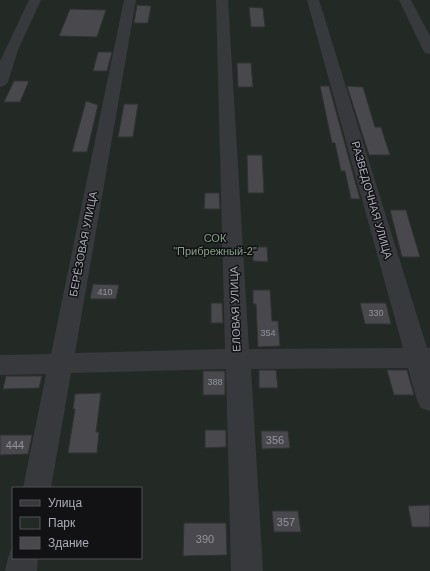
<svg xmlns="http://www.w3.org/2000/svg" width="430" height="571" viewBox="0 0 430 571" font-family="Helvetica,sans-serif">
  <rect width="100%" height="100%" fill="#171719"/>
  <path fill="#232a25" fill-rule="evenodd" d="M0,0H430V571H0ZM13,488H141V558H13Z"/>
  <path fill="#49494d" stroke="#313134" d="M137,5L151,6L148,23H134Z
    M249,7L263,8L265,27H251Z
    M70,9L106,10L97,37L59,36Z
    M98,52H112L107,71H93Z
    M237,63H251L253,87H238Z
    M14,81H29L20,102H4Z
    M320,86H329L360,199H351L345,171H341L335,143H332Z
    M347,86L363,87L375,127H381L390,155H369Z
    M86,101L98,105L87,152H72Z
    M124,104H138L133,137H118Z
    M247,155H262L264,193H248Z
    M205,193H219L220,209H204Z
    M390,210H406L420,257H402Z
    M252,247H267L268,262L253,261Z
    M93,284L119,285L116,299H90Z
    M253,290H270L272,321H278L280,346L258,347L256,304H253Z
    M211,303H222L223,323H211Z
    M360,303H386L391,324H365Z
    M259,370H276L278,388H259Z
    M387,370H407L414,395H394Z
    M203,371H225V395H203Z
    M6,376H42L39,388L3,389Z
    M101,393L96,432H99L97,453H68L75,409H73L75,394Z
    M205,430H226V447L205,448Z
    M261,431H288L290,448L262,449Z
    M0,435H32L28,454L0,455Z
    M430,505V527H412L408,506Z
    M272,511H298L301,532H274Z
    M184,523H226L227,555L183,556Z"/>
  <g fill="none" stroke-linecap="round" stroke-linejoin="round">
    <path fill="#38393d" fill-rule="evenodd" d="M29,0H41L18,50L8,82L5,85L0,87V61Z
      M124,0H136L75,353L225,349L216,0H228L249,349L403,348L307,0H319L427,348H430V411L421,408L417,400L408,368L251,369L263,571H231L226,369L71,373L51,488H23L46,374L0,375V355L51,354Z
      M399,0H411L430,36V54L425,53L423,50Z
      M12,547L13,558H38L37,571H5L8,558Z"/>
  </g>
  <g text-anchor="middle" stroke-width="3" stroke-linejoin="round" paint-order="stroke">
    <g font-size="9" fill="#92949c">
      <text x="105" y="295">410</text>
      <text x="376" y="316">330</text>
      <text x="268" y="336">354</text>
      <text x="215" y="385">388</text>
    </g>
    <g font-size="11" fill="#aaadb7" stroke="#121214">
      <text transform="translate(372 200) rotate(74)" y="4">РАЗВЕДОЧНАЯ УЛИЦА</text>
      <text transform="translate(83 244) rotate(-79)" y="4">БЕРЁЗОВАЯ УЛИЦА</text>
      <text transform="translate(235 309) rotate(-92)" y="4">ЕЛОВАЯ УЛИЦА</text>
    </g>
    <g font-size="11" fill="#83a087" stroke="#121214">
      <text x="215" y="242">СОК<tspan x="215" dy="13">"Прибрежный-2"</tspan></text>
    </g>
    <g font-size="11" fill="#92949c">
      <text x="275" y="444">356</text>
      <text x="15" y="449">444</text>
      <text x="286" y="526">357</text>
      <text x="205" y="543">390</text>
    </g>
  </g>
  <rect x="12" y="487" width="130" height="72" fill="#121214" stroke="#4f5055"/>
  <rect x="20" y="500" width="20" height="6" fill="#38393d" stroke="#4f5055"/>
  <text x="48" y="507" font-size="12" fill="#aaadb7">Улица</text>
  <rect x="20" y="517" width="20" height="12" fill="#232a25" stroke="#4f5055"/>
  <text x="48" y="527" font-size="12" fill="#aaadb7">Парк</text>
  <rect x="20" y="537" width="20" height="12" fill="#49494d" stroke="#4f5055"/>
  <text x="48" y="547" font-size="12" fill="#aaadb7">Здание</text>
</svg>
